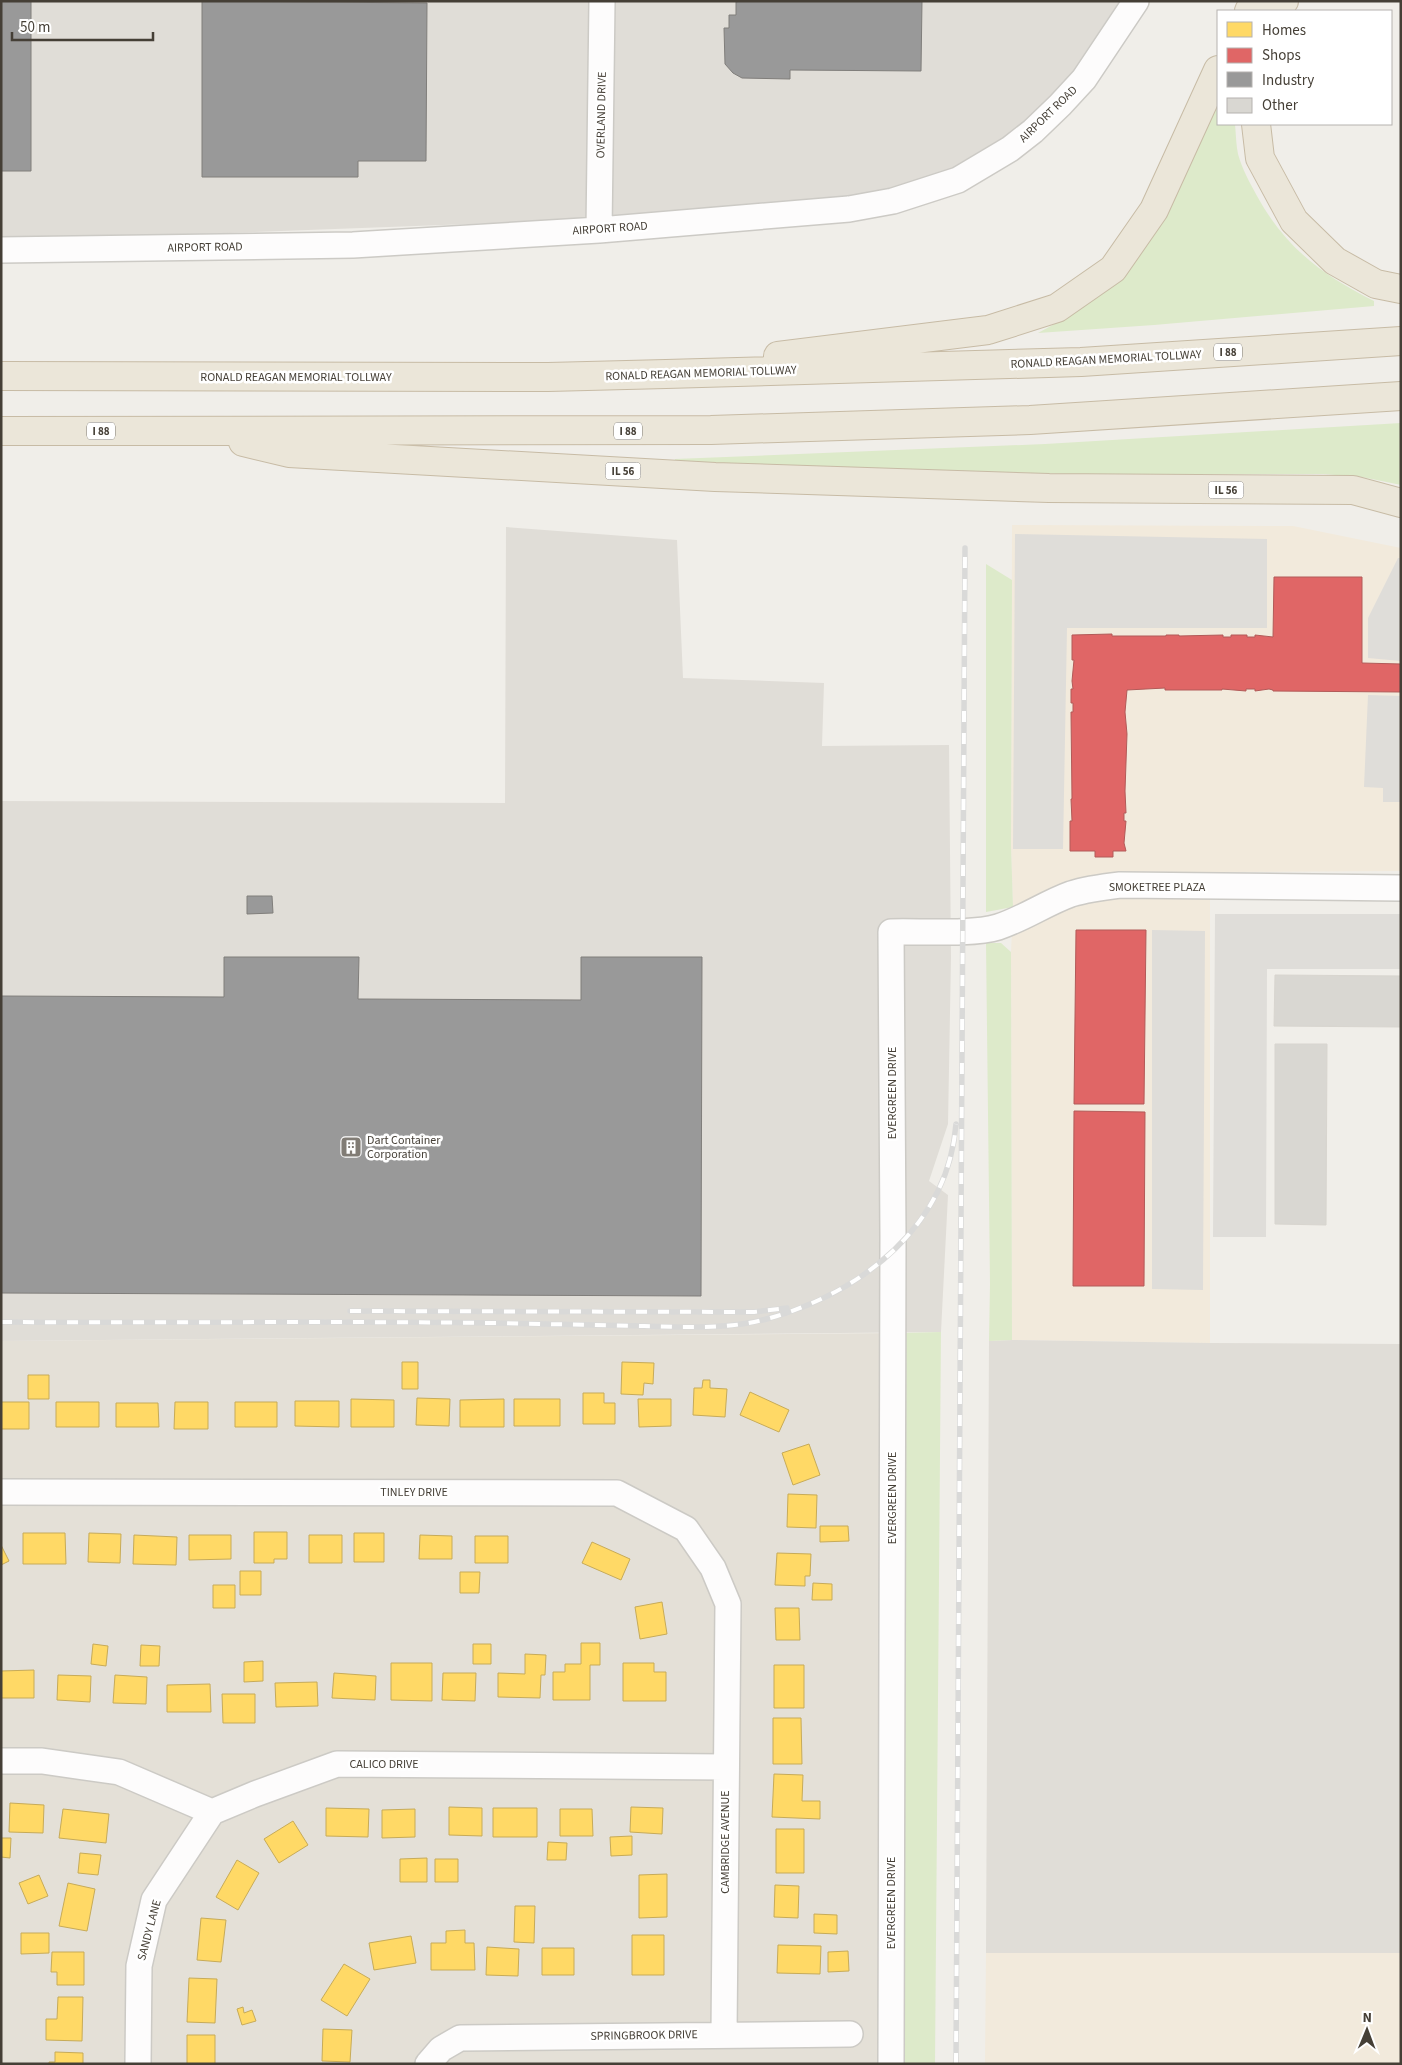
<svg xmlns="http://www.w3.org/2000/svg" width="1402" height="2065" viewBox="0 0 1402 2065" font-family="'Source Sans 3',sans-serif">
  <rect width="100%" height="100%" fill="#f0eee9"/>
  <path fill="#e4e0d7" d="M901,1333L905,2064H1V1341Z"/>
  <path fill="#f2eadc" d="M1012,525L1293,526L1401,548V871L1210,872V1343L1012,1340L1011,952L1013,907L1011,846Z
    M986,1953H1401V2064H985Z"/>
  <path fill="#e0ddd7" d="M1,1H1128L1059,97L997,156L924,189L660,217L175,235L1,239Z
    M506,527L677,540L683,678L824,683L822,746L949,745L951,957L948,1124L929,1181L948,1195L941,1332L1,1341V801L505,803Z
    M1012,1340L1210,1343L1401,1344V1953H986L989,1341Z"/>
  <path fill="#ddeaca" d="M1218,99V124H1235C1236,134 1236,145 1238,154C1242,169 1250,183 1257,196C1285,247 1322,275 1374,301V306L1154,325L1038,333C1060,321 1083,309 1102,293C1162,243 1188,168 1218,99Z
    M1401,423V485L1362,477L1323,474H1066L841,467L840,470L674,463L675,459L1045,444Z
    M986,564L1012,580L1011,846L1013,907L986,912Z
    M986,943H1001L1011,952L1012,1340L989,1341L990,1284Z
    M941,1332L935,2064H905L901,1333Z"/>
  <path fill="#dfddd9" d="M1015,534L1267,539V628H1067L1063,849H1013Z
    M1398,558H1401V661L1368,658V618Z
    M1368,695L1401,696V802H1383V788L1364,787Z
    M1215,914H1401V969H1267L1266,1237H1213Z
    M1152,930L1205,931L1203,1290L1152,1289Z"/>
  <path fill="#ffd966" stroke="#c7ab58" d="M402,1362H418V1389H402Z
    M622,1362L654,1363L653,1384L644,1383L643,1395L621,1394Z
    M28,1375H49V1399H28Z
    M703,1380H710V1388L727,1389L725,1417L693,1415L694,1388H702Z
    M750,1392L789,1410L779,1432L740,1415Z
    M583,1393H604V1403H615V1424H583Z
    M417,1398L450,1399L449,1426L416,1425Z
    M351,1399L394,1400V1427H351Z
    M504,1399V1427H460V1400Z
    M514,1399H560V1426H514Z
    M638,1399H671V1426L639,1427Z
    M295,1401H339V1427L295,1426Z
    M1,1402H29V1429H1Z
    M56,1402H99V1427H56Z
    M175,1402H208V1429H174Z
    M235,1402H277V1427H235Z
    M116,1403H158L159,1427H116Z
    M809,1444L820,1475L793,1485L782,1453Z
    M788,1494L817,1495L816,1528L787,1527Z
    M820,1526H848L849,1541L820,1542Z
    M254,1532H287V1559H274V1563H254Z
    M23,1533H65L66,1564H23Z
    M89,1533L121,1534L120,1563L88,1562Z
    M354,1533H384V1562H354Z
    M134,1535L177,1537L176,1565L133,1564Z
    M189,1535H231V1559L189,1560Z
    M309,1535H342V1563H309Z
    M420,1535L452,1536V1559H419Z
    M475,1536H508V1563H475Z
    M592,1542L630,1559L621,1580L582,1563Z
    M1,1545L9,1561L1,1565Z
    M777,1553L811,1554L810,1576H805V1586L775,1585Z
    M240,1571H261V1595H240Z
    M460,1572H480L479,1593H460Z
    M813,1583L832,1584V1600H812Z
    M213,1585H235V1608H213Z
    M662,1602L667,1634L640,1639L635,1607Z
    M775,1608H799L800,1640H776Z
    M581,1643H600V1665H590V1700H553V1672H565V1664H581Z
    M93,1644L108,1646L106,1666L91,1664Z
    M473,1644H491V1664H473Z
    M141,1645L160,1646L159,1666H140Z
    M525,1654L546,1655L545,1675H541L540,1698L498,1697V1673L525,1674Z
    M263,1661V1681L244,1682V1662Z
    M391,1663H432V1701L391,1700Z
    M623,1663H654V1672H666V1701H623Z
    M774,1665H804V1708H774Z
    M34,1670V1698H1V1671Z
    M334,1673L376,1676L375,1700L332,1698Z
    M443,1673H476L475,1701L442,1700Z
    M58,1675L91,1676L90,1702L57,1700Z
    M115,1675L147,1677L146,1704L113,1703Z
    M317,1682L318,1706L276,1707L275,1683Z
    M210,1684L211,1712H167V1685Z
    M222,1694H255V1723H223Z
    M773,1718H801L802,1764H773Z
    M774,1774L803,1775L802,1801H820V1819L772,1817Z
    M10,1803L44,1805L43,1833L9,1832Z
    M449,1807L482,1808V1836L449,1835Z
    M631,1807L663,1808L662,1834L630,1832Z
    M326,1808L369,1809L368,1837L326,1836Z
    M493,1808H537V1837H493Z
    M63,1809L109,1814L106,1843L59,1838Z
    M415,1809V1837L382,1838V1810Z
    M560,1809H592L593,1836H560Z
    M293,1821L308,1845L279,1863L264,1839Z
    M776,1829H804V1873H776Z
    M632,1836V1855L611,1856L610,1837Z
    M1,1838H11L10,1858L1,1857Z
    M548,1842L567,1843L566,1860H547Z
    M80,1853L101,1855L98,1875L78,1873Z
    M427,1858V1882H400V1859Z
    M435,1859H458V1882H435Z
    M237,1860L259,1873L238,1910L216,1897Z
    M667,1874V1917L639,1918V1875Z
    M39,1875L48,1896L28,1904L19,1883Z
    M68,1883L95,1889L87,1931L59,1926Z
    M775,1885L799,1886L798,1918L774,1917Z
    M515,1906H535L534,1943L514,1942Z
    M814,1914L837,1915V1934L814,1933Z
    M201,1918L226,1920L221,1962L197,1960Z
    M465,1930V1943H474L475,1970H431V1943H446V1931Z
    M21,1933H49V1953L21,1954Z
    M632,1935H664V1975H632Z
    M411,1936L416,1963L374,1970L369,1943Z
    M778,1945L821,1946L820,1974L777,1973Z
    M487,1947L519,1949L518,1976L486,1975Z
    M542,1948H574V1975H542Z
    M848,1951L849,1971L828,1972V1952Z
    M52,1952H84V1985H57V1972H51Z
    M344,1964L370,1979L347,2016L321,2000Z
    M189,1978L217,1979L215,2023L187,2022Z
    M58,1997H83L82,2041L46,2040V2019H57Z
    M243,2007L244,2013L252,2010L256,2021L242,2025L237,2009Z
    M323,2029L352,2030L350,2062L322,2061Z
    M187,2035H215V2064H187Z
    M55,2052L83,2053V2064H49V2062H55Z"/>
  <path fill="#e06666" stroke="#b25a58" d="M1274,577H1362V663L1401,664V692L1273,691V690L1269,689L1255,691V689H1246V691L1222,689V690H1165V688L1127,690L1125,712L1127,734L1125,791L1126,813H1124V821H1126L1124,843L1126,851H1113V857H1095V851H1070V821H1072L1071,799H1072L1071,712H1073V703H1071V689H1073L1072,681L1074,660H1072V635L1112,634V636H1166V635H1179V636L1223,635V637H1231V635H1247V637H1255V635L1273,637Z
    M1076,930H1146L1144,1104H1074Z
    M1074,1111L1145,1112L1144,1286H1073Z"/>
  <path fill="#999" stroke="#807e7b" d="M1,1H31V171H1Z
    M202,1L427,3L426,161H358V177H202Z
    M922,1L921,71L790,70V79L742,78L733,73L725,64L724,28H729V15H736V2L740,1Z
    M247,896H272L273,913L247,914Z
    M224,957H359L358,999L581,1000V957H702L701,1296L1,1293V996L224,997Z"/>
  <path fill="#d9d7d2" stroke="#d8d5cf" d="M1275,975L1401,976V1027L1274,1026Z
    M1275,1044H1327L1326,1225L1275,1224Z"/>
  <g fill="none" stroke-linecap="round" stroke-linejoin="round">
    <g stroke="#cccac5" stroke-width="28">
      <path id="minor" d="M599,230L602,1
        M1,250L353,245L599,230L849,209L893,201L958,180L1010,149L1033,131L1060,105L1084,79L1136,1
        M1,1492L617,1493L686,1529L713,1568L728,1604L724,2034
        M1,1761H42L119,1772L212,1812L255,1794L337,1764L725,1767
        M138,2064L139,1966L154,1900L212,1812
        M428,2064L441,2049L460,2038L850,2034
        M891,2064L893,1236L891,932C919,931 972,935 998,927C1023,919 1046,903 1071,894C1087,889 1103,887 1120,885L1401,888"/>
    </g>
    <g stroke="#c7bba5" stroke-width="30">
      <path id="highway" d="M1249,11L1254,1
        M1276,11L1284,1
        M1256,124L1260,158L1294,221L1335,261L1376,284L1401,289
        M778,356L988,330L1057,308L1113,269L1154,210L1218,70
        M1,376L548,377L666,374L1081,362L1401,341
        M1,431L711,430L1030,420L1401,396
        M243,442L289,453L715,477L1049,488L1353,490L1401,503"/>
    </g>
    <use href="#minor" stroke="#fdfcfc" stroke-width="25"/>
    <use href="#highway" stroke="#ebe6d9" stroke-width="28"/>
    <g stroke="#d9d9d8" stroke-width="5.5">
      <path id="rail" d="M350,1311L754,1312L787,1308
        M1,1322C166,1323 331,1321 495,1323C545,1324 594,1325 644,1326C685,1327 730,1330 770,1318C862,1292 948,1226 956,1124
        M956,2064L965,548"/>
    </g>
    <use href="#rail" stroke="#fff" stroke-width="4" stroke-dasharray="11" stroke-linecap="butt"/>
  </g>
  <defs>
    <g id="building-square" transform="scale(1.125)"><rect x="-9" y="-9" width="18" height="18" rx="4" fill="#817c75" stroke="#fff"/><path d="M-4-6H4V6H1V3H-1V6H-4ZM-2.5-4.3h1.7v1.8h-1.7ZM.8-4.3h1.7v1.8H.8ZM-2.5-1h1.7V.8h-1.7ZM.8-1h1.7V.8H.8Z" fill="#fff"/></g>
  </defs>
  <g fill-rule="evenodd">
    <use href="#building-square" x="351" y="1147"/>
  </g>
  <g text-anchor="middle" stroke-width="5" stroke-linejoin="round" paint-order="stroke">
    <g fill="#fff" stroke="#7d7972" stroke-width="1">
      <rect x="1214" y="343.5" width="28" height="17" rx="4"/>
      <rect x="87" y="422.5" width="28" height="17" rx="4"/>
      <rect x="614" y="422.5" width="28" height="17" rx="4"/>
      <rect x="605.5" y="462.5" width="35" height="17" rx="4"/>
      <rect x="1208.5" y="481.5" width="35" height="17" rx="4"/>
    </g>
    <g font-size="11" font-weight="bold" fill="#453f36">
      <text x="1228" y="356">I 88</text>
      <text x="101" y="435">I 88</text>
      <text x="628" y="435">I 88</text>
      <text x="623" y="475">IL 56</text>
      <text x="1226" y="494">IL 56</text>
    </g>
    <g font-size="12" fill="#453f36" stroke="#fff">
      <text transform="translate(1048 114) rotate(-44)" y="4">AIRPORT ROAD</text>
      <text transform="translate(601 115) rotate(-89)" y="4">OVERLAND DRIVE</text>
      <text transform="translate(610 228) rotate(-4)" y="4">AIRPORT ROAD</text>
      <text transform="translate(205 247) rotate(-1)" y="4">AIRPORT ROAD</text>
      <text transform="translate(1106 359) rotate(-3)" y="4">RONALD REAGAN MEMORIAL TOLLWAY</text>
      <text transform="translate(701 373) rotate(-2)" y="4">RONALD REAGAN MEMORIAL TOLLWAY</text>
      <text x="296" y="381">RONALD REAGAN MEMORIAL TOLLWAY</text>
      <text x="1157" y="891">SMOKETREE PLAZA</text>
      <text transform="translate(892 1093) rotate(-90)" y="4">EVERGREEN DRIVE</text>
      <text x="414" y="1496">TINLEY DRIVE</text>
      <text transform="translate(892 1498) rotate(-90)" y="4">EVERGREEN DRIVE</text>
      <text x="384" y="1768">CALICO DRIVE</text>
      <text transform="translate(725 1842) rotate(-90)" y="4">CAMBRIDGE AVENUE</text>
      <text transform="translate(891 1903) rotate(-90)" y="4">EVERGREEN DRIVE</text>
      <text transform="translate(149 1930) rotate(-75)" y="4">SANDY LANE</text>
      <text transform="translate(644 2035) rotate(-1)" y="4">SPRINGBROOK DRIVE</text>
    </g>
    <g font-size="12" fill="#453f36" stroke="#fff" text-anchor="start">
      <text x="367" y="1144">Dart Container<tspan x="367" dy="14">Corporation</tspan></text>
    </g>
  </g>
  <rect width="1402" height="2065" fill="none" stroke="#453f36" stroke-width="5"/>
  <rect x="1217" y="10" width="175" height="115" fill="#ffffff" stroke="#b5b2af"/>
  <rect x="1227" y="22" width="25" height="15" fill="#ffd966" stroke="#b5b2af"/>
  <text x="1262" y="35" font-size="15" fill="#453f36">Homes</text>
  <rect x="1227" y="48" width="25" height="15" fill="#e06666" stroke="#b5b2af"/>
  <text x="1262" y="60" font-size="15" fill="#453f36">Shops</text>
  <rect x="1227" y="72" width="25" height="15" fill="#999999" stroke="#b5b2af"/>
  <text x="1262" y="85" font-size="15" fill="#453f36">Industry</text>
  <rect x="1227" y="98" width="25" height="15" fill="#d9d7d2" stroke="#b5b2af"/>
  <text x="1262" y="110" font-size="15" fill="#453f36">Other</text>
  <g transform="translate(1367 2030) rotate(1)" stroke="#ffffff" stroke-width="4" paint-order="stroke">
  <path d="M0-4L9 19L0 12L-9 19Z" fill="#453f36"/>
  <text y="-8" font-size="14" font-weight="bold" text-anchor="middle" fill="#453f36">N</text>
  </g>
  <path d="M12 32v8h141v-8" fill="none" stroke="#453f36" stroke-width="2.5"/>
  <text x="20" y="32" font-size="15" fill="#453f36" stroke="#ffffff" stroke-width="4" paint-order="stroke">50 m</text>
</svg>
